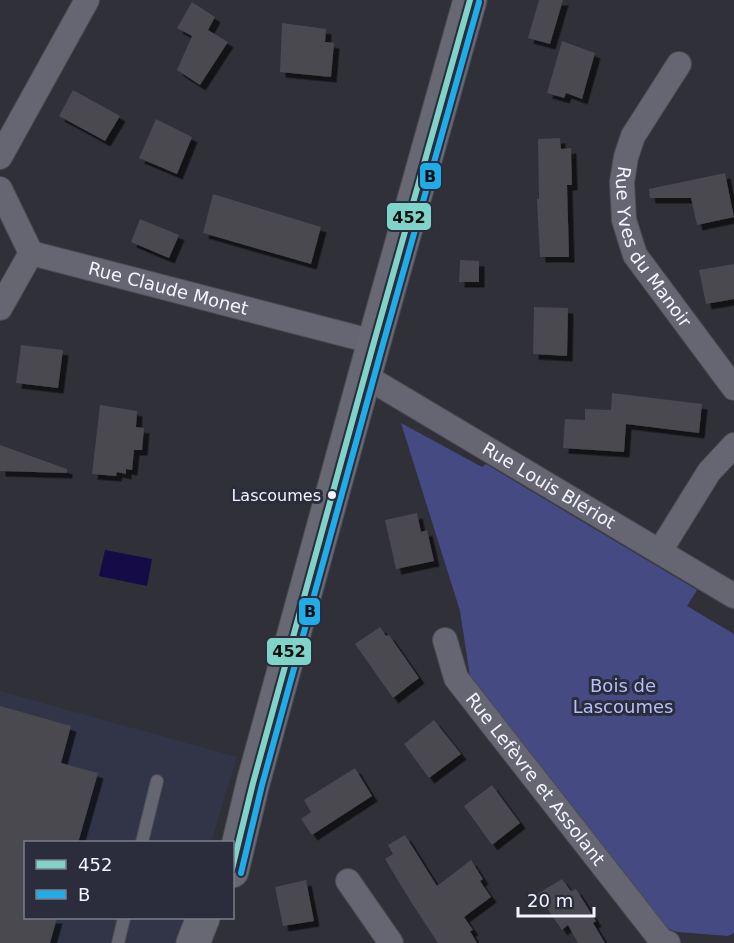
<svg xmlns="http://www.w3.org/2000/svg" width="734" height="943" viewBox="0 0 734 943" font-family="'DejaVu Sans',sans-serif">
  <defs>
    <filter id="shadow"><feDropShadow dx="5.5" dy="5.5" stdDeviation="0" flood-color="#0009"/></filter>
  </defs>
  <rect width="100%" height="100%" fill="#2f3038"/>
  <path fill="#323448" d="M0,691L237,757L211,842H26V918H188L180,943H0Z"/>
  <path fill="#454a83" d="M401,423L482,467L486,464L697,590L687,606L734,634V933L728,936L678,932L666,928L471,683L460,611Z"/>
  <path fill="#150b47" d="M105,550L152,559L147,586L99,576Z"/>
  <path fill="#48494f" filter="url(#shadow)" d="M539,0H563L550,44L528,38Z
    M192,2L215,17L208,30L228,42L200,85L177,70L192,36L177,28Z
    M282,23L326,29L325,42L334,43L331,77L280,72Z
    M562,41L595,53L582,99L566,93L564,98L547,93Z
    M73,90L120,116L105,141L59,116Z
    M156,119L192,137L177,174L139,158Z
    M560,138L561,149L571,148L572,185H567L569,257H540L537,199H539L538,139Z
    M725,173L734,217L697,225L691,198H650L649,189Z
    M213,194L321,227L311,264L203,233Z
    M140,219L179,235L169,258L131,242Z
    M460,260L479,261V282H459Z
    M734,264V299L706,304L699,270Z
    M534,307L568,308L567,356L533,354Z
    M21,345L63,350L58,388L16,383Z
    M612,393L702,404L699,433L626,424L624,452L563,448L565,419L585,420V409L611,410Z
    M100,405L137,411L136,427L144,428L142,450H134L132,470L126,469V474L117,472L116,476L92,474Z
    M0,445L67,469V473L0,471Z
    M417,513L421,532L427,530L434,561L396,569L385,520Z
    M380,627L386,636L389,635L419,678L393,698L355,644Z
    M0,706L71,726L61,763L98,773L78,843H26V918H57L50,943H0Z
    M434,720L461,754L429,778L404,744Z
    M355,768L372,796L312,835L301,819L311,812L304,800Z
    M492,785L520,823L492,845L464,806Z
    M405,835L437,886L471,860L483,879L480,881L491,897L464,917L473,930L470,931L477,943H438L411,902L385,859L393,854L388,845Z
    M562,879L571,891L576,889L596,921L593,923L605,943H578L568,925L562,930L537,894Z
    M306,880L314,921L283,926L275,887Z"/>
  <g fill="none" stroke-linecap="round" stroke-linejoin="round">
    <g stroke="#4b4c53" stroke-width="14">
      <path id="lane" d="M142,842L157,781
        M118,943L124,918"/>
    </g>
    <g stroke="#4b4c53" stroke-width="26">
      <g id="street">
        <path id="s1" d="M679,64L633,136L626,157L622,182L624,220L635,255L734,388"/>
        <path d="M0,157L87,0"/>
        <path id="s2" d="M0,189L31,253L374,342"/>
        <path d="M0,308L31,253"/>
        <path id="s3" d="M365,376L734,596"/>
        <path d="M660,551L709,472L734,445"/>
        <path id="s4" d="M445,640L456,678L661,940L668,943"/>
        <path d="M348,881L391,943"/>
      </g>
    </g>
    <g stroke="#4b4c53" stroke-width="35">
      <path id="secondary" d="M232,871L253,783L374,342L470,0
        M193,943L203,918"/>
    </g>
    <use href="#lane" stroke="#656671" stroke-width="12"/>
    <use href="#street" stroke="#656671" stroke-width="24"/>
    <use href="#secondary" stroke="#676874" stroke-width="33"/>
    <g stroke="#2b2d3c" stroke-width="10">
      <path id="bus-1" d="M232,869L253,783L374,342L470,0"/>
    </g>
    <g stroke="#2b2d3c" stroke-width="10">
      <path id="bus-2" d="M241,873L262,785L383,344L479,2"/>
    </g>
    <use href="#bus-1" stroke="#80d3c8" stroke-width="6"/>
    <use href="#bus-2" stroke="#20ace8" stroke-width="6"/>
  </g>
  <circle fill="#f2f4fe" stroke="#2b2d3c" stroke-width="2" cx="332" cy="495" r="5"/>
  <g text-anchor="middle" stroke-width="6" stroke-linejoin="round" paint-order="stroke">
    <g font-size="16" fill="#f2f4fe" stroke="#2b2d3c" text-anchor="end">
      <text x="321" y="501">Lascoumes</text>
    </g>
    <g font-size="18" fill="#f2f4fe" stroke="#2b2d3c">
      <text dy="6" stroke="none"><textPath href="#s1" startOffset="206">Rue Yves du Manoir</textPath></text>
      <text dy="6" stroke="none"><textPath href="#s2" startOffset="213">Rue Claude Monet</textPath></text>
      <text dy="6" stroke="none"><textPath href="#s3" startOffset="214">Rue Louis Blériot</textPath></text>
      <text dy="6" stroke="none"><textPath href="#s4" startOffset="168">Rue Lefèvre et Assolant</textPath></text>
    </g>
    <g font-size="18" fill="#b6bffb" stroke="#2b2d3c">
      <text x="623" y="692">Bois de<tspan x="623" dy="21">Lascoumes</tspan></text>
    </g>
  </g>
  <g stroke="#2b2d3c" stroke-width="2">
    <rect x="419" y="162" width="23" height="28" rx="6" fill="#20ace8"/>
    <rect x="386" y="202" width="46" height="29" rx="6" fill="#80d3c8"/>
    <rect x="298" y="597" width="23" height="29" rx="6" fill="#20ace8"/>
    <rect x="266" y="637" width="46" height="29" rx="6" fill="#80d3c8"/>
  </g>
  <g font-size="16" text-anchor="middle" font-weight="bold" fill="#111">
    <text x="430" y="182">B</text>
    <text x="409" y="223">452</text>
    <text x="310" y="617">B</text>
    <text x="289" y="657">452</text>
  </g>
  <rect x="24" y="841" width="210" height="78" fill="#2b2d3c" stroke="#7b7d8a" stroke-width="1.5"/>
  <rect x="36" y="860" width="30" height="9" fill="#80d3c8" stroke="#7b7d8a" stroke-width="1.5"/>
  <text x="78" y="871" font-size="18" fill="#f2f4fe">452</text>
  <rect x="36" y="890" width="30" height="9" fill="#20ace8" stroke="#7b7d8a" stroke-width="1.5"/>
  <text x="78" y="901" font-size="18" fill="#f2f4fe">B</text>
  <path d="M518 907v9h76v-9" fill="none" stroke="#f2f4fe" stroke-width="3"/>
  <text x="527" y="907" font-size="18" fill="#f2f4fe" stroke="#2b2d3c" stroke-width="4.5" paint-order="stroke">20 m</text>
</svg>
